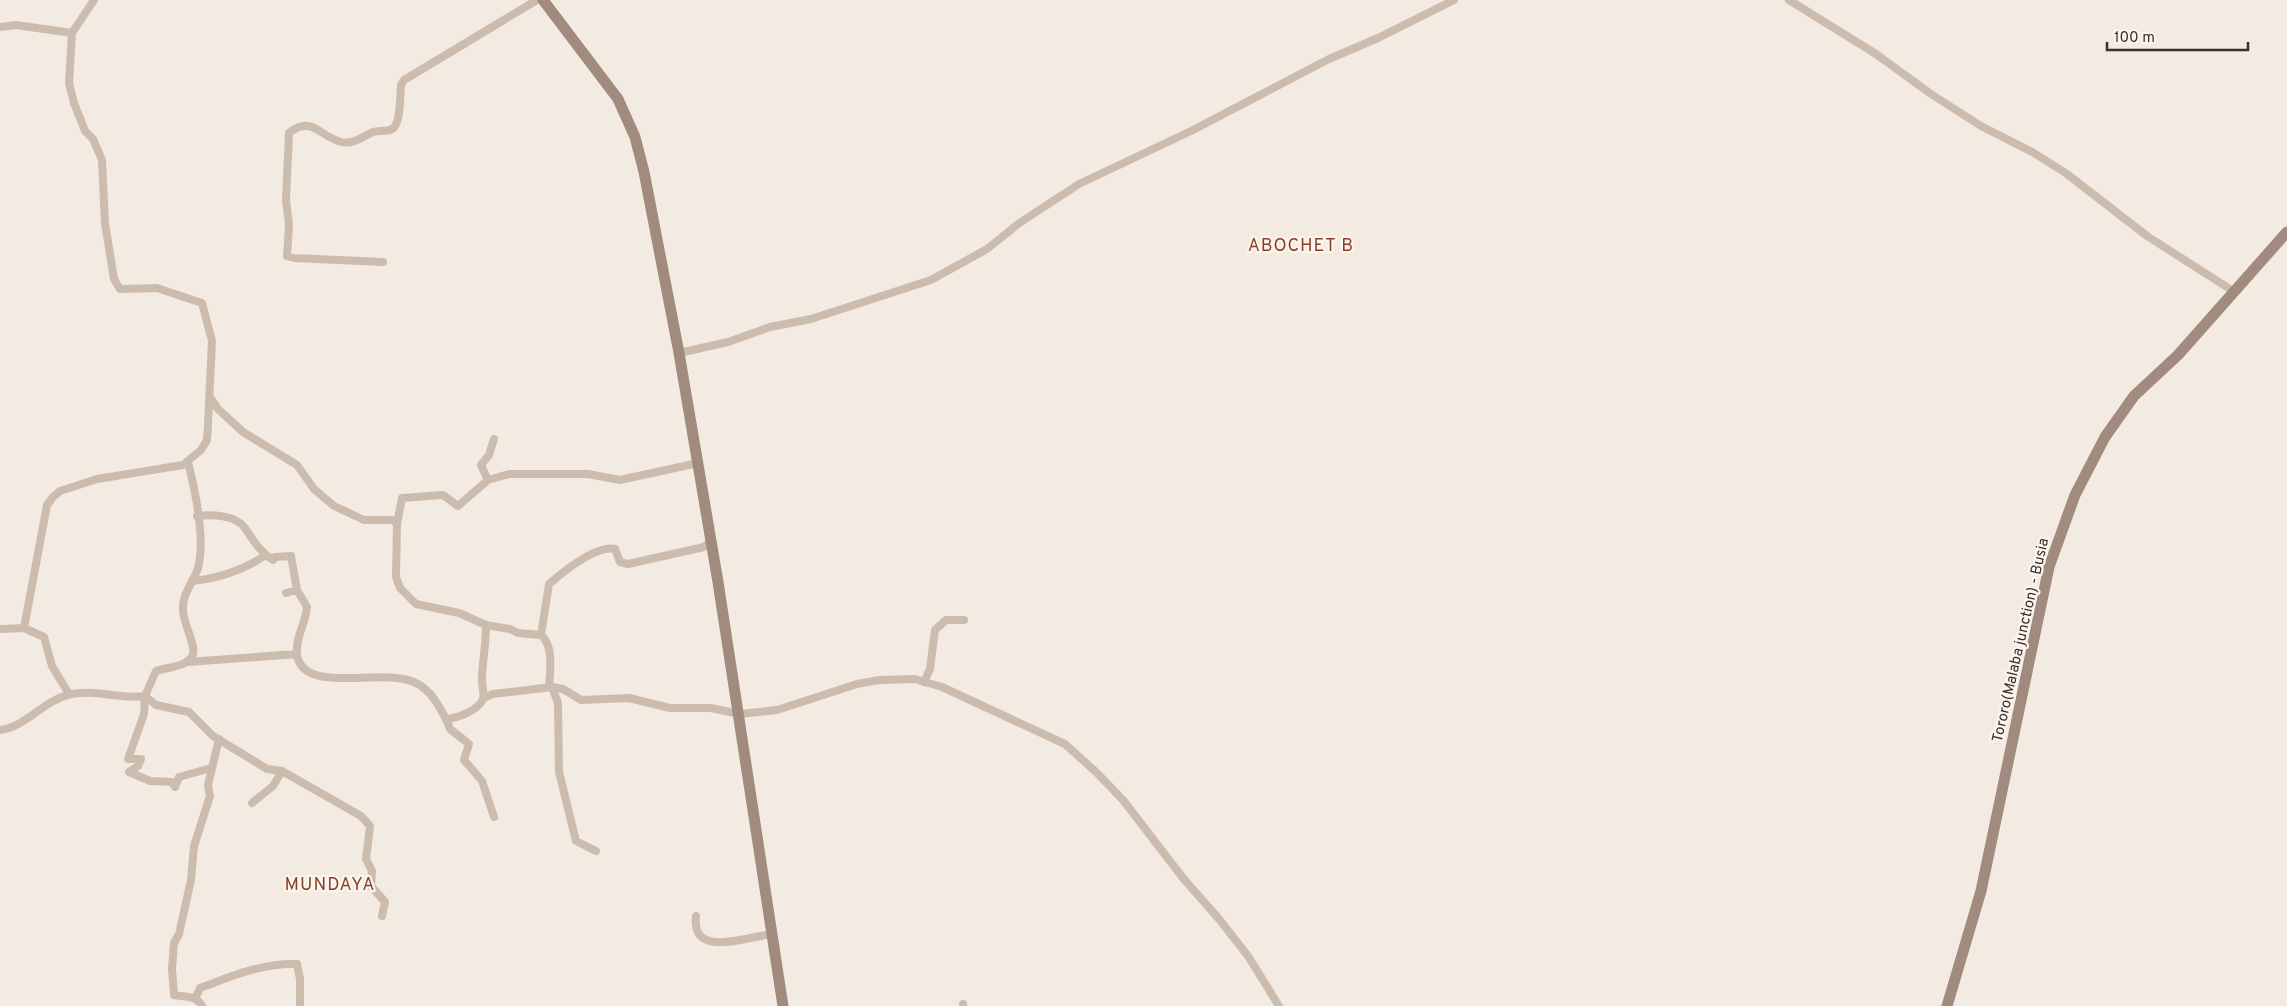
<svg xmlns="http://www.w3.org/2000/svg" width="2287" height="1006" viewBox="0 0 2287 1006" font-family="Overpass,sans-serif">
  <rect width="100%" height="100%" fill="#f3ebe1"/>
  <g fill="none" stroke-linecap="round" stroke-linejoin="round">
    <path stroke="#ccbcad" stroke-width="8" d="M1789,0L1876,54L1931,94L1981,126L2034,153L2067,174L2147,236L2233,291
      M0,27L16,25L72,33
      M383,262L294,258L287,256L289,225L286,200L289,133C312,115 319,136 341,142C353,145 363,136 373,132C379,130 387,132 392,129C401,125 400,95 401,85L404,80L537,0
      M679,353L728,342L770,327L811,319L931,280L987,249L1018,224L1079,184L1191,131L1329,59L1378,38L1454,0
      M210,397L218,409L243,432L297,465L314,489L334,506L364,520H392L397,524
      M488,480L481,465L489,455L494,439
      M197,516C211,514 236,515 245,528C254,541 259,551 273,560L275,557L291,556L297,590
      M192,581C216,579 244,570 264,556
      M286,593L297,590L307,607C306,623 295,637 297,655C304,697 387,665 418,684C433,693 438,705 446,719C457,718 478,711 483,699C485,694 481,683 482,676C483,659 486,643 486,625
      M24,628L47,505L53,497L60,491L97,479L183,465L201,450L207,440L208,425L212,341L202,303L157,288L120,289L114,279L105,223L102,160L93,139L85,131L74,103L69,83L72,33L94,0
      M0,629L24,628L44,637L52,666L69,694
      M541,635L549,584C563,572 596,545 615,549L620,562L628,564L704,547L711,541
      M187,662L297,654
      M924,682L930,669L935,630L946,620H964
      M549,687C550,672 554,645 541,635L518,633L510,629L486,625L459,613L416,604L400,588L396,577L397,524L402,498L443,495L458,506L488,480L509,474H588L620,480L698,463
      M552,687L558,703L559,772L576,841L596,851
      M145,696L156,705L189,712L213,736L267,769L282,771L361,816L370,826L366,859L372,871L371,886L385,902L382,916
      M145,696L144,714L128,759H141L138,766L129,772L150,781L172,782L175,787L179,777L211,768
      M484,698L493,694L552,687L563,689L581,700L629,698L670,708H711L740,714L777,710L857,684L879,680L915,679L942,687L1065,744L1097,773L1123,800L1183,878L1219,919L1248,956L1279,1006
      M446,719L450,729L469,744L464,760L482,781L494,817
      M0,730C26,727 43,701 68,695C93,688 120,700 145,696L156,671C167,667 189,667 193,654C196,645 183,623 183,610C182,593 193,584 198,568C206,539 195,490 188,462
      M252,803L273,786L282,771
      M696,916C691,960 748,936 773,934
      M195,999L200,988C233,976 261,963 297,964L300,979V1006
      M202,1006C196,995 185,997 174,995L172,968L174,943L179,934L191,880L194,846L210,796L208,785L219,739
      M963,1006V1004"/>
    <path stroke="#a08b7e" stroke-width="11" d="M543,0L618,99L635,137L644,172L679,353L718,582L783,1006
      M1947,1006L1981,891L2049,567L2075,495L2105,437L2134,396L2178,355L2287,232"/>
  </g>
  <g text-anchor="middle" stroke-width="4.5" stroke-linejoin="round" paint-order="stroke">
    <g font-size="15" fill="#3a302b" stroke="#fbf5ee">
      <text transform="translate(2020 640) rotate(-77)" y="5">Tororo(Malaba junction) - Busia</text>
    </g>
    <g font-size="18" letter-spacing="1" fill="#893f25" stroke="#fbf5ee">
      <text x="1301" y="251">ABOCHET B</text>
      <text x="330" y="890">MUNDAYA</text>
    </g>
  </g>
  <path d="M2107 42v8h141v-8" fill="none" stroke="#3a302b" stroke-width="2.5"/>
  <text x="2114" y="42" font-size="15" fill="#3a302b" stroke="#fbf5ee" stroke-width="4" paint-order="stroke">100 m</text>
</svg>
